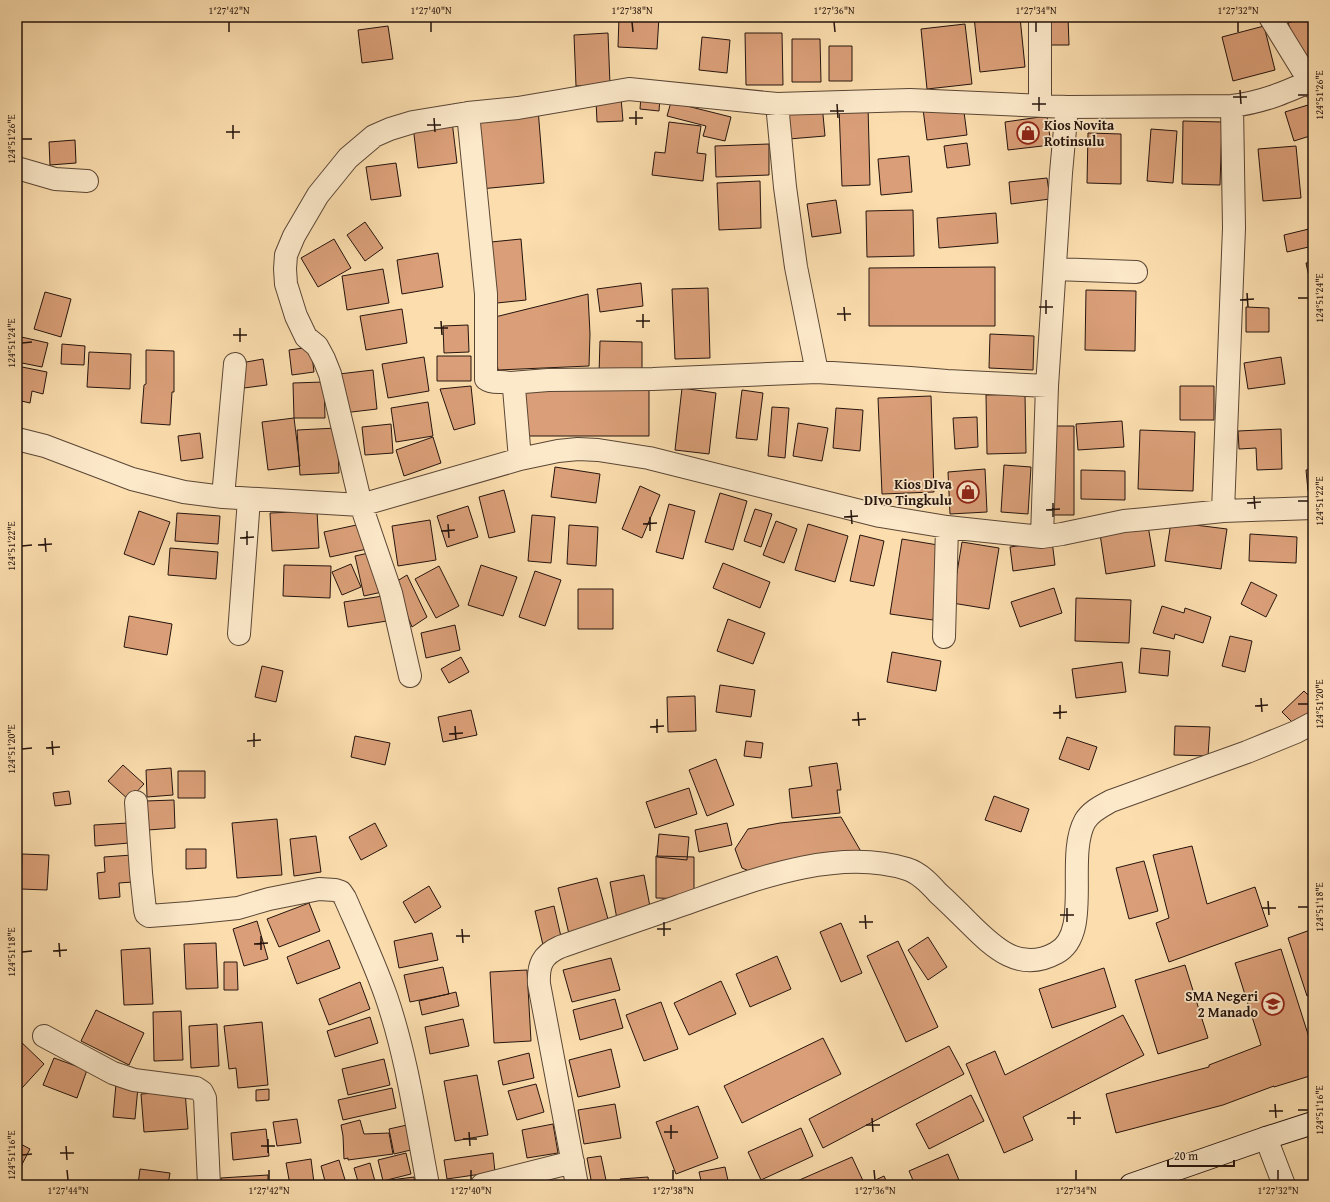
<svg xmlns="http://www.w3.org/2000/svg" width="1330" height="1202" viewBox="0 0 1330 1202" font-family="'Gentium Book Plus',serif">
  <rect width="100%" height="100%" fill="#fbddae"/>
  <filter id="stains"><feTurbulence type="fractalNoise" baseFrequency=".005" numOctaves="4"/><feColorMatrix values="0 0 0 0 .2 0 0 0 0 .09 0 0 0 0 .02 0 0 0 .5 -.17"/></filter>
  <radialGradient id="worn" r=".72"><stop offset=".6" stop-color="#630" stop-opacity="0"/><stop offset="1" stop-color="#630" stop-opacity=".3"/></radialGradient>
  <path fill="#da9f78" stroke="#25140d" d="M619,17H659L657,49L618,47Z
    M974,17H1020L1025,67L980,72Z
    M1048,17H1068L1069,45H1049Z
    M1299,17H1313V57L1303,61L1288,23L1300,19Z
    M965,24L972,84L927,89L921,29Z
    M388,26L393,59L362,63L358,30Z
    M1264,26L1275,70L1233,81L1222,37Z
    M608,33L610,85L576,86L574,35Z
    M745,33H782L783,85H746Z
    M702,37L730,40L727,73L699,70Z
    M792,39H820L821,82H792Z
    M829,46H852V81H829Z
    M641,96L660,98L659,111L640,109Z
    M621,98L623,121L597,122L596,100Z
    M671,102L731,117L725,141L703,136L706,126L667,116Z
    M822,104L825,136L789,139L786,107Z
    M963,104L967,135L927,140L923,109Z
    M1308,105L1313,121V135L1294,141L1285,112Z
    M868,106L870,185L842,186L839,107Z
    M538,109L544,183L480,189L474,115Z
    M1047,116L1051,145L1008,150L1005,122Z
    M452,121L457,163L418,168L413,126Z
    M1183,121L1222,122L1220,185L1182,184Z
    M669,122L701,126L697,153L706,154L703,181L652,175L655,152L665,153Z
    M1151,129L1177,131L1173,183L1147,181Z
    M1088,133L1121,134V184L1087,183Z
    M75,140L76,163L50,165L49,142Z
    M967,143L970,165L947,168L944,146Z
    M769,144V175L716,177L715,146Z
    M1296,146L1301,198L1263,201L1258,149Z
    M909,156L912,192L881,195L878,159Z
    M396,163L401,196L371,200L366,167Z
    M1047,178L1050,199L1011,204L1009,182Z
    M760,181L761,228L719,230L717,183Z
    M836,200L841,233L812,237L807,204Z
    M913,210L914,256L867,257L866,211Z
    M996,213L998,243L939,248L937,218Z
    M365,222L383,248L365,261L347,235Z
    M1313,228V246L1287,252L1284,235Z
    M334,239L351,268L318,287L301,258Z
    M521,239L526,300L497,303L491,242Z
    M438,253L443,287L402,294L397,260Z
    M1313,262V291H1312L1306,263Z
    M995,267V326H869V268Z
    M383,269L389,303L347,310L342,276Z
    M641,283L643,306L600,312L597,289Z
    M708,288L710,358L675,359L672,289Z
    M1086,290L1136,291L1135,351L1085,350Z
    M45,292L71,299L61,337L34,329Z
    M588,294L590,334L589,366L498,370L491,318Z
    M1246,307L1269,308V332H1246Z
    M402,309L407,343L366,350L360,316Z
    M468,325L469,352L444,353L443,326Z
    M990,334L1034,336L1033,370L989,368Z
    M17,336L48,343L42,367L17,362Z
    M600,341L642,342V375L599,374Z
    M62,344L85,346L84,365L61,364Z
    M311,347L314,372L292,375L289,350Z
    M146,350L174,351V392H172L170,425L141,423L144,385L146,384Z
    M89,352L131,354L130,389L87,387Z
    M437,356H471V381H437Z
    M424,357L429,391L388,398L382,364Z
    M1281,357L1285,384L1248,389L1244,363Z
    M263,359L267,385L244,388L241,363Z
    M17,366L47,372L43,394L32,391L30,403L17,400Z
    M373,370L377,409L343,413L339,374Z
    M324,382L325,418H294L293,383Z
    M471,386L475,424L454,430L440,389Z
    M1180,386H1214V420H1180Z
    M521,387H649V436H521Z
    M682,388L716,393L709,454L675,450Z
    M742,390L763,393L757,440L736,438Z
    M1025,394L1026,453L987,454L986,395Z
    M931,396L934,492L882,494L878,398Z
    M428,402L433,436L396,442L391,408Z
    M772,407L789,408L785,458L768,456Z
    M836,408L863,410L860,451L833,448Z
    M977,417L978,447L955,449L953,418Z
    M294,418L300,466L268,470L262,422Z
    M1122,421L1124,447L1078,450L1076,424Z
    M798,423L828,428L822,461L793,456Z
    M391,424L393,453L365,455L362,427Z
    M1053,426H1074V515H1053Z
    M337,428L339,473L300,475L297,430Z
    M1281,429L1282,469L1257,470L1256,448L1239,449L1238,431Z
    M1140,430L1195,432L1193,491L1138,489Z
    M200,433L203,458L181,461L178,436Z
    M433,437L441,463L404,476L396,450Z
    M1004,465L1031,467L1028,514L1001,512Z
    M555,467L600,474L596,503L551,497Z
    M985,469L987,512L950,514L948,472Z
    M1313,469V490L1308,491L1306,470Z
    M1081,470L1125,471V500L1081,499Z
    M640,486L660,495L642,538L622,529Z
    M504,490L515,532L489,538L479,497Z
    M720,493L747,501L733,550L705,542Z
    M669,504L695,511L683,559L656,552Z
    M468,506L478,537L447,547L437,516Z
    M755,509L772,514L761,547L744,541Z
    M139,511L170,522L154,565L124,554Z
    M317,511L319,548L272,551L270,513Z
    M177,513L220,516L218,544L175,541Z
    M532,515L555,517L551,563L528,561Z
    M430,520L436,560L398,566L392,526Z
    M776,521L797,529L784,563L763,555Z
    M1171,522L1227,529L1221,569L1165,561Z
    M361,524L367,549L330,557L324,532Z
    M808,524L848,536L835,582L795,570Z
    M569,525L598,527L596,566L567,564Z
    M1148,526L1155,566L1106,574L1100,534Z
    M1250,534L1297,537L1296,563L1249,561Z
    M860,535L884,541L874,586L850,581Z
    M902,539L944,546L933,620L890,614Z
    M1052,541L1055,565L1013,571L1010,547Z
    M962,542L999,548L989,609L952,603Z
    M170,548L218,552L216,579L168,575Z
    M373,552L382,592L364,596L355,556Z
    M723,563L770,582L760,608L713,588Z
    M351,564L361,587L342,595L332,572Z
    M284,565L331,566L330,598L283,596Z
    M481,565L517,577L503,616L468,605Z
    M439,566L459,606L436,618L415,579Z
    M535,571L561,580L545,626L519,617Z
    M407,575L427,617L412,627L394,583Z
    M1251,582L1277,595L1266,617L1241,604Z
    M1054,588L1062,613L1020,627L1011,602Z
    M578,589H613V629H578Z
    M383,596L387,621L348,627L344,602Z
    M1076,598L1131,600L1129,643L1075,641Z
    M1162,606L1184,613L1185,608L1211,617L1203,643L1175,634L1174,639L1153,633Z
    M129,616L172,624L167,655L124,647Z
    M728,619L765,633L753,664L717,651Z
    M455,625L460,650L426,658L421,633Z
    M1230,636L1252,641L1245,672L1222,666Z
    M1141,648L1170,651L1168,676L1139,673Z
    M892,652L941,661L936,691L887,682Z
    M461,657L469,672L449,683L441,669Z
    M1122,662L1126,692L1076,698L1072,669Z
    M262,666L283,671L276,702L255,697Z
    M720,685L755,690L751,717L716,712Z
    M1304,691L1313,700V711L1297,727L1282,712Z
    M695,696L696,731L668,732L667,697Z
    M471,710L477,735L443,742L438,717Z
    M1175,726L1210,727L1208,756L1174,755Z
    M355,736L390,743L385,765L351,757Z
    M1067,737L1097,747L1089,770L1059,759Z
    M746,741L763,743L761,758L744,756Z
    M716,759L734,805L707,816L689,770Z
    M837,763L841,790H837L840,813L792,818L789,789L812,786L809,767Z
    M123,765L144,784L129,800L108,781Z
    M171,768L173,795L147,797L146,770Z
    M178,771H205V798H178Z
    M689,788L697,814L655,828L646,802Z
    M69,791L71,804L55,806L53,793Z
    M994,796L1029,809L1021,832L985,820Z
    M174,800L175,828L148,830L146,801Z
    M841,817L863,855L756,874L742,868L735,849L748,829L780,823Z
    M277,819L282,875L237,878L232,823Z
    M128,823L129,843L95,846L94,825Z
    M375,823L387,846L361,860L349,837Z
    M727,823L732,845L699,852L695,830Z
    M659,834L689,837L687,860L657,857Z
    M316,836L321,872L294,876L290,839Z
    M1192,846L1207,904L1255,887L1268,926L1169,962L1156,923L1169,918L1153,855Z
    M186,849H206V868L186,869Z
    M22,854L49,855L47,890L21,889Z
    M132,855L133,882L119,883L120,897L99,899L97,873L105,872L104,857Z
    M656,856L694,857V899L656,898Z
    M1144,861L1158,911L1129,919L1116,868Z
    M644,875L651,912L617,919L610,882Z
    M597,878L609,923L569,934L558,888Z
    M429,886L441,907L415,923L403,902Z
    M309,903L320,931L279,947L267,919Z
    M554,906L562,941L543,945L535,911Z
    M257,921L268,959L244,966L233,929Z
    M841,923L862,973L841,982L820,932Z
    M1313,929V994L1307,996L1288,938Z
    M432,933L438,960L399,968L394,941Z
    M928,937L947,967L928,980L908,950Z
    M329,940L340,968L297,984L287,957Z
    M898,941L938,1027L906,1042L867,956Z
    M216,943L218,988L186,989L184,944Z
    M150,948L153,1004L124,1005L121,950Z
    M1281,949L1313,1050V1075L1274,1087V1086L1223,1105L1116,1133L1106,1094L1209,1067V1065L1261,1045L1235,963Z
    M777,956L791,989L750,1007L736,974Z
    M611,958L620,990L572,1002L563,970Z
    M224,962H237L238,990H224Z
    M1185,965L1208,1038L1158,1054L1135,980Z
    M443,967L449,994L410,1002L404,975Z
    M1104,968L1116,1007L1052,1028L1039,989Z
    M527,970L531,1041L494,1043L490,972Z
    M721,981L736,1014L689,1035L674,1003Z
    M360,982L370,1009L329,1025L319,999Z
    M456,992L459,1006L422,1015L419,1001Z
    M615,999L623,1028L580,1040L573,1010Z
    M661,1002L678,1049L644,1061L626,1015Z
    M96,1010L144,1033L129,1065L81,1041Z
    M181,1011L183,1060L154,1061L153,1012Z
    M1123,1015L1144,1055L1023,1117L1033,1140L1004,1153L966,1064L995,1051L1005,1075Z
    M370,1017L378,1043L335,1057L327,1031Z
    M463,1019L469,1046L430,1054L425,1027Z
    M262,1022L268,1085L238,1088L236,1068L229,1069L224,1026Z
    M217,1024L219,1066L191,1068L189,1026Z
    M17,1038L44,1064L22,1088L17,1083Z
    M823,1038L841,1074L742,1123L724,1086Z
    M949,1046L964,1074L823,1148L809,1119Z
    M611,1049L620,1087L578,1097L569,1060Z
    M529,1053L534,1078L503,1085L498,1061Z
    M54,1058L87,1070L77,1098L43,1085Z
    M384,1059L390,1085L348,1095L342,1069Z
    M477,1075L488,1135L455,1141L444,1081Z
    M116,1084L138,1087L135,1119L113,1117Z
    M536,1084L544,1112L517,1120L508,1091Z
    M392,1088L396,1108L343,1120L338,1100Z
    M269,1089V1100L256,1101V1090Z
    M185,1091L188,1129L144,1132L141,1094Z
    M971,1095L984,1121L929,1149L916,1124Z
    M615,1104L621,1138L584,1144L578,1110Z
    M698,1106L718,1158L676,1174L656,1122Z
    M297,1119L301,1143L277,1146L273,1122Z
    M360,1120L364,1134L389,1133L393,1154L348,1160V1158L344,1159L343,1136L341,1125Z
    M553,1124L558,1153L527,1158L522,1130Z
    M407,1125L411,1150L394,1154L389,1129Z
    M801,1128L813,1156L761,1180L748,1152Z
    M266,1129L269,1156L233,1160L231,1133Z
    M17,1142L30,1149L17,1174Z
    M406,1153L411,1174L383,1181L378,1160Z
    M493,1153L495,1172L447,1179L444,1160Z
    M948,1154L961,1185H915L909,1171Z
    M601,1156L607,1185H592L587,1158Z
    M852,1157L865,1185L884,1176L888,1185H788Z
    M311,1159L314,1183L290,1185L286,1163Z
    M339,1160L346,1183L341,1185H326L321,1166Z
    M370,1163L376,1185H359L354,1168Z
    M725,1167L729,1185H702L699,1172Z
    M140,1169L170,1173L168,1185H138Z
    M268,1175V1185H221V1178Z
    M414,1177L415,1185H383V1181Z
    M648,1177L649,1185H620V1179Z
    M176,1181L201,1183V1185H175Z"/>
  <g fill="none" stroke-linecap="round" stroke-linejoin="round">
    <g stroke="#5a4635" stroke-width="24">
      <path id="street" d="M1270,17L1313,87
        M1313,80C1284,93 1263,102 1232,106L1067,107L1061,173L1047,386L1042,537L1062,534L1124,521L1146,519L1223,511L1313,508
        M777,104L785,187L796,267L817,372
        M1040,105V17
        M17,168L55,179L87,181
        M1055,269L1136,272
        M511,383L548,380L653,379L817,372L910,378L947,381L1047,386
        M17,439L45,446L132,479L184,492L223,497L361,505L520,459L558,451L578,449L598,450L649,458L880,516L947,527L1042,537
        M520,459L514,388C508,377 495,386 486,379V294L468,113L518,108L629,89L777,104L910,100L1067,107
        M223,497L235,364
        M1223,511L1234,228L1232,106
        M239,634L249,499
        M944,637L947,527
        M410,676L391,593L361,505L330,374L324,359L317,346L306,337L296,316L286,284L285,269L286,255L294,236L318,195L348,158L374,136L390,129L413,122L468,113
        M136,802L141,873L145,910L146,914L149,916L189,913L238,908L269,899L319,889L335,890L341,892L345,898C359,930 374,962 386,996C407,1057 416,1122 428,1185
        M44,1036L113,1073L134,1080L196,1088L202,1092L205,1098L209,1185
        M1266,1138L1284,1185
        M482,1185L573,1162
        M577,1185L539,984C538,965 542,955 560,947C600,933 640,920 679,906C748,882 835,846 907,869C920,873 930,884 938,893C949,903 959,913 969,923C994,948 1020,973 1056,953C1093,934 1065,857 1085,821C1091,811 1102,806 1111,801L1247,752L1296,732L1313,723"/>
    </g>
    <g stroke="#25140d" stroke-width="24">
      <path id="secondary" d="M1131,1185L1266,1138L1313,1123"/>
    </g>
    <use href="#street" stroke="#fce9ca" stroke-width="22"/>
    <use href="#secondary" stroke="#fce9ca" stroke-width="22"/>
  </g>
  <path fill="none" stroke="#25140d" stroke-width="1.5" d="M229,22V32M431,22V32M632,22L633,32M834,22L835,32M1036,22V32M1238,22V32M1240,90L1241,104M1298,95H1308M1039,97V111M1233,97H1247M837,104L838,118M1032,104H1046M636,111V125M830,111H844M434,118L435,132M629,118H643M233,125V139M427,125H441M226,132H240M22,139H32M1247,293L1248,307M1298,298H1308M1046,300V314M1240,300L1254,299M844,307L845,321M1039,307H1053M643,314V328M837,314H851M441,321L442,335M636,321H650M240,328V342M434,328H448M233,335H247M22,343L32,342M1254,496L1255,509M1298,501H1308M1053,503V517M1247,503L1261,502M851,510L852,524M1046,510L1060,509M650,517V531M844,517L858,516M448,524L449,538M643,524L657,523M247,531V545M441,531L455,530M45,538L46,552M240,538L254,537M38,545L52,544M22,546L32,545M1261,698L1262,712M1298,704H1308M1060,705V719M1255,706L1268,705M858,712L859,726M1053,713L1067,712M657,719V733M852,720L866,719M455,726L456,740M650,727L664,726M254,733V747M449,734L463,733M52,741L53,755M247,741L261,740M46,748L60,747M22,749L32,748M1268,901L1269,915M1298,907H1308M1067,908V922M1262,908H1276M865,915L866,929M1060,915H1074M664,922V936M859,922H873M462,929L463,943M657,929H671M261,936V950M456,936H470M59,943L60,957M254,944L268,943M53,951L67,950M22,952L32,951M1275,1104L1276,1118M1298,1110H1308M1074,1111V1125M1269,1111H1283M872,1118L873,1132M1067,1118H1081M671,1125V1139M866,1125H880M469,1132L470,1146M664,1132H678M268,1139V1153M463,1139H477M66,1146L67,1160M261,1146H275M60,1153H74M22,1155L32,1154M67,1170L68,1180M269,1170V1180M471,1170V1180M673,1170V1180M874,1170L875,1180M1076,1170V1180M1278,1170V1180"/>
  <defs>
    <g id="shop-ring" transform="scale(1.15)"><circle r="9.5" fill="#fce9ca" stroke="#8f2418" stroke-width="1.5"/><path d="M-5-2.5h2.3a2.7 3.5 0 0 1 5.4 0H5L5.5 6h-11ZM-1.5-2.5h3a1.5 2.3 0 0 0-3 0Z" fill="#8f2418"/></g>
    <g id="school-ring" transform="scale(1.15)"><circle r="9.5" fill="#fce9ca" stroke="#8f2418" stroke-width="1.5"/><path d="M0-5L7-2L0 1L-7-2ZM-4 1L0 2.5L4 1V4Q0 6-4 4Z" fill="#8f2418"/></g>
  </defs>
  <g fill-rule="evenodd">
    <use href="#shop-ring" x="1028" y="133"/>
    <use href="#shop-ring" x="968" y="492"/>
    <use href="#school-ring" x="1273" y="1004"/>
  </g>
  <g text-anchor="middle" stroke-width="3.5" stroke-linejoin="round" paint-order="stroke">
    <g font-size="14" font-weight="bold" fill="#25140d" stroke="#fce9ca" text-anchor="end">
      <text x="1044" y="130" text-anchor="start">Kios Novita<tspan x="1044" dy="16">Rotinsulu</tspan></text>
      <text x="952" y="489">Kios DIva<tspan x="952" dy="16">DIvo Tingkulu</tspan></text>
      <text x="1258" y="1001">SMA Negeri<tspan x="1258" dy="16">2 Manado</tspan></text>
    </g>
  </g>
  <rect width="1330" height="1202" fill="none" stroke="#fbddae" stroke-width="44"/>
  <path d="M1168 1160v6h66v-6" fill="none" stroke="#25140d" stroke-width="2"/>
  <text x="1174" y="1160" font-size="12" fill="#25140d" stroke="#fce9ca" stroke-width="3" paint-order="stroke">20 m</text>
  <rect x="22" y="22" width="1286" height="1158" fill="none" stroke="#25140d" stroke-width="1.5"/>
  <g font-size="10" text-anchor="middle" fill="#25140d">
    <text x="229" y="14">1°27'42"N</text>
    <text x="431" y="14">1°27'40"N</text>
    <text x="632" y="14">1°27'38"N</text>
    <text x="834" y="14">1°27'36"N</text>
    <text x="1036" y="14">1°27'34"N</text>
    <text x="1238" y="14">1°27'32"N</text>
    <text transform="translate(1319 95) rotate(-90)" y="4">124°51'26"E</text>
    <text transform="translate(11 139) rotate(-90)" y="4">124°51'26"E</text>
    <text transform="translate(1319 298) rotate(-90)" y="4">124°51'24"E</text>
    <text transform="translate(11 343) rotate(-90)" y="4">124°51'24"E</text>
    <text transform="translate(1319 501) rotate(-90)" y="4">124°51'22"E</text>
    <text transform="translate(11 546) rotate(-90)" y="4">124°51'22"E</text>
    <text transform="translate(1319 704) rotate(-90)" y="4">124°51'20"E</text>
    <text transform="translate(11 749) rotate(-90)" y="4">124°51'20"E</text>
    <text transform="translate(1319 907) rotate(-90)" y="4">124°51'18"E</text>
    <text transform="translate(11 952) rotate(-90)" y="4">124°51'18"E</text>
    <text transform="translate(1319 1110) rotate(-90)" y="4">124°51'16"E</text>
    <text transform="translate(11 1155) rotate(-90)" y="4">124°51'16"E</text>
    <text x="68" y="1194">1°27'44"N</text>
    <text x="269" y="1194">1°27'42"N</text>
    <text x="471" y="1194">1°27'40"N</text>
    <text x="673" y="1194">1°27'38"N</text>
    <text x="875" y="1194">1°27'36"N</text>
    <text x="1076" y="1194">1°27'34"N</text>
    <text x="1278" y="1194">1°27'32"N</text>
  </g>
  <rect width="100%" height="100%" filter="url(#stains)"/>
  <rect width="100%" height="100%" fill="url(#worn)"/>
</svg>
